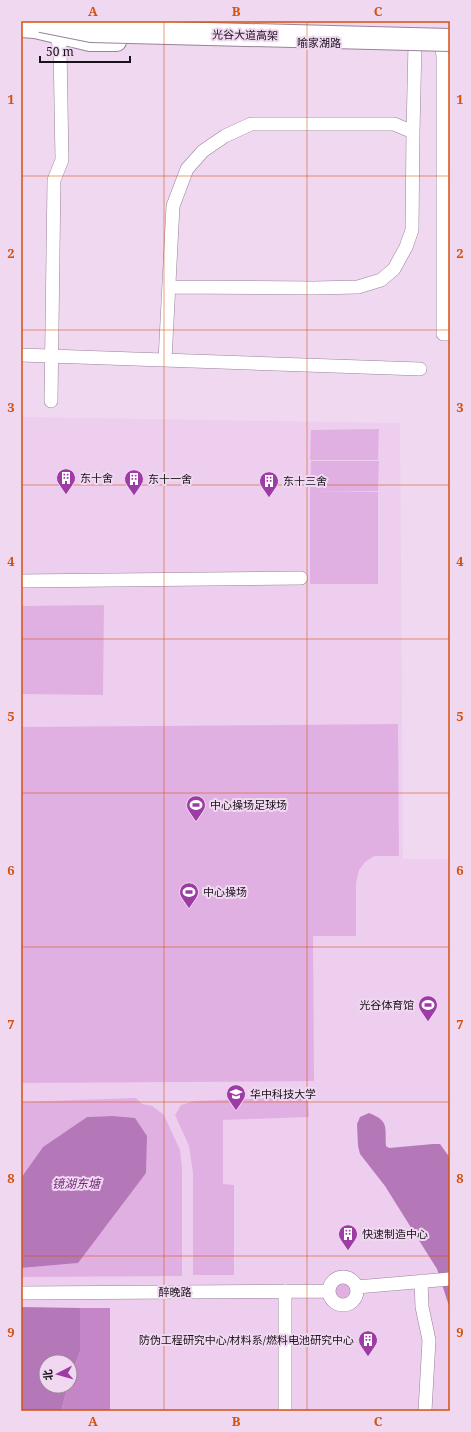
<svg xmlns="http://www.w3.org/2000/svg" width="471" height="1432" viewBox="0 0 471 1432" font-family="'Noto Serif','Noto Sans SC',serif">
  <rect width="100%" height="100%" fill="#f0d8f1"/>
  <path fill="#edceee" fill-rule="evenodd" d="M21,417L400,423L403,859H450V1411H21ZM46,1362H70V1386H46Z"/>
  <path fill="#e1b0e3" d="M379,429L378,460H310L311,430Z
    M311,461H379L378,491L310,492Z
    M310,492H378V584H310Z
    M104,605L103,695L21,694V606Z
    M398,724L399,856H374L365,862L359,870L356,883V936H313L314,1081L21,1083V727Z
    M308,1097L309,1117L223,1120V1184L234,1185V1275H193V1173L189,1146L175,1115L181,1105L194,1101Z
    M136,1098L142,1104L152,1106L164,1115L180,1150L182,1169V1276L21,1277V1268L78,1263L135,1119L113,1116L87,1117L43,1147L21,1178V1102Z
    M335 1291a8 8 0 1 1 16 0a8 8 0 1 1-16 0Z"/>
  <path fill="#c486c7" d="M80,1308H110V1411H61L68,1386H70V1380L80,1351Z"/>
  <path fill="#b477b7" d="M369,1113C389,1121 385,1126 386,1146L389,1148L433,1144H440L450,1158V1309L437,1269L385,1186L360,1154L358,1146L357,1124L360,1117Z
    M113,1116L135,1118L147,1136L146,1173L78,1263L21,1268V1178L43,1147L87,1117Z
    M21,1307L80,1308V1351L70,1380V1362H46V1386H68L61,1411H21Z"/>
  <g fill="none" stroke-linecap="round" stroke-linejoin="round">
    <g stroke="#99829a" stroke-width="14">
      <path id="street" d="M441,43L443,56V334H450
        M413,132L415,43
        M21,355L420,369
        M165,360L173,206L187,169L203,151L225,136L251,124H394L413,132L412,230L406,247L394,269L381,280L358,287L314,288L169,287
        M51,401L54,180L62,160L60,47L53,27
        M21,581L301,578
        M329 1291a14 14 0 1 1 28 0a14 14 0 1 1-28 0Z
        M421,1281L422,1307L429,1340L425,1411
        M357,1287L450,1279
        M285,1291V1411
        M21,1293L328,1291"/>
    </g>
    <g stroke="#99829a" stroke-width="20">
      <path id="secondary" d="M21,28L35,29L90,42H117"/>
    </g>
    <use href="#street" stroke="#fff" stroke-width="13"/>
    <use href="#secondary" stroke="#fff" stroke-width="18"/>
    <g stroke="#99829a" stroke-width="24" stroke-linecap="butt">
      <path id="highway-bridge" d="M41,21L91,31L450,40"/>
    </g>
    <use href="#highway-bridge" stroke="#fff" stroke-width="22"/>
  </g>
  <path fill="none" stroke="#d3520d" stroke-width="1" stroke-opacity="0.55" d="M164,21V1411M307,21V1411M21,176H450M21,330H450M21,485H450M21,639H450M21,793H450M21,947H450M21,1102H450M21,1256H450"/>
  <defs>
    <g id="building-pin" transform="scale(1)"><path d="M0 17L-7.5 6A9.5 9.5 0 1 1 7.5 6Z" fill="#9d3ca4" stroke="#f0d8f1"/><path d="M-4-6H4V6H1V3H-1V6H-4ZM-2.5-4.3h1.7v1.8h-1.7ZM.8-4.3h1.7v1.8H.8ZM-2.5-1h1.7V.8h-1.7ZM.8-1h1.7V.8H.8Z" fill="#fff"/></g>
    <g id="stadium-pin" transform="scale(1)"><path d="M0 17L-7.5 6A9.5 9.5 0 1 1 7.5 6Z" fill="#9d3ca4" stroke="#f0d8f1"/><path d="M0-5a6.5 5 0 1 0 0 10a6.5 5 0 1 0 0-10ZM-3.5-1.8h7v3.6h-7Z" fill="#fff"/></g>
    <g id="university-pin" transform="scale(1)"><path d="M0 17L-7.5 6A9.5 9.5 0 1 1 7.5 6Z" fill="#9d3ca4" stroke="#f0d8f1"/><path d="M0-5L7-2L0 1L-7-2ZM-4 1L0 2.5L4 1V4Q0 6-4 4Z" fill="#fff"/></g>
  </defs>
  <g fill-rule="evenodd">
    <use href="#building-pin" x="66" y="478"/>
    <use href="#building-pin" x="134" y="479"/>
    <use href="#building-pin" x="269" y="481"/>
    <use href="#stadium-pin" x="196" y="805"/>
    <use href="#stadium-pin" x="189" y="892"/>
    <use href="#stadium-pin" x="428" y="1005"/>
    <use href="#university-pin" x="236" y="1094"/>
    <use href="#building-pin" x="348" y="1234"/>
    <use href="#building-pin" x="368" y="1340"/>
  </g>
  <g text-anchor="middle" stroke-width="4" stroke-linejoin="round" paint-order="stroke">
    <g font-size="11" fill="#1a121a" stroke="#f0d8f1">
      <text transform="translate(245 35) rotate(1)" y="4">光谷大道高架</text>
      <text x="319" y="47">喻家湖路</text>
      <text x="175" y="1296">醉晚路</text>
    </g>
    <g font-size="11" fill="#1a121a" stroke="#f0d8f1" text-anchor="start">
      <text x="80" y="482">东十舍</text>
      <text x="148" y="483">东十一舍</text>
      <text x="283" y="485">东十三舍</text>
      <text x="210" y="809">中心操场足球场</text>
      <text x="203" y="896">中心操场</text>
      <text x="414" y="1009" text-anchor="end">光谷体育馆</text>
      <text x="250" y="1098">华中科技大学</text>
      <text x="362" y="1238">快速制造中心</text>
      <text x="354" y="1344" text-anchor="end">防伪工程研究中心/材料系/燃料电池研究中心</text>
    </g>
    <g font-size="12" font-style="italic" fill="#742b79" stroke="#f0d8f1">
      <text x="76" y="1188">镜湖东塘</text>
    </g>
  </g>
  <rect width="471" height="1432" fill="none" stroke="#f0d8f1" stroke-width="44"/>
  <g transform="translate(58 1374) rotate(264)"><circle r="19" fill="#f0d8f1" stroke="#9a899b"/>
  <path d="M0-3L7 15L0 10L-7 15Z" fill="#9d3ca4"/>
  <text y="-6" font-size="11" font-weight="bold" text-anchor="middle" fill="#1a121a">北</text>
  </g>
  <path d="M40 56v6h90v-6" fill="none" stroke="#1a121a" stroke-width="2"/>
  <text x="46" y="56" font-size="12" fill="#1a121a" stroke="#f0d8f1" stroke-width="3" paint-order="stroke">50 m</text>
  <rect x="22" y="22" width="427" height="1388" fill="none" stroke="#d3520d" stroke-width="1.5"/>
  <g font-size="13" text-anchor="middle" font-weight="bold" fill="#d3520d">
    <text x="93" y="16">A</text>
    <text x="236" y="16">B</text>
    <text x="378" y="16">C</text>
    <text x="11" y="104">1</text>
    <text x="460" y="104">1</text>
    <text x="11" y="258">2</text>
    <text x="460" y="258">2</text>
    <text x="11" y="412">3</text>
    <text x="460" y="412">3</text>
    <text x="11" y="566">4</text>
    <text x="460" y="566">4</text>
    <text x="11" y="721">5</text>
    <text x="460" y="721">5</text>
    <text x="11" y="875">6</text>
    <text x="460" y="875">6</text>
    <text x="11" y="1029">7</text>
    <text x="460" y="1029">7</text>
    <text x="11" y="1183">8</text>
    <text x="460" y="1183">8</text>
    <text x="11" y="1337">9</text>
    <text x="460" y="1337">9</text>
    <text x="93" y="1426">A</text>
    <text x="236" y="1426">B</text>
    <text x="378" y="1426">C</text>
  </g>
</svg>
